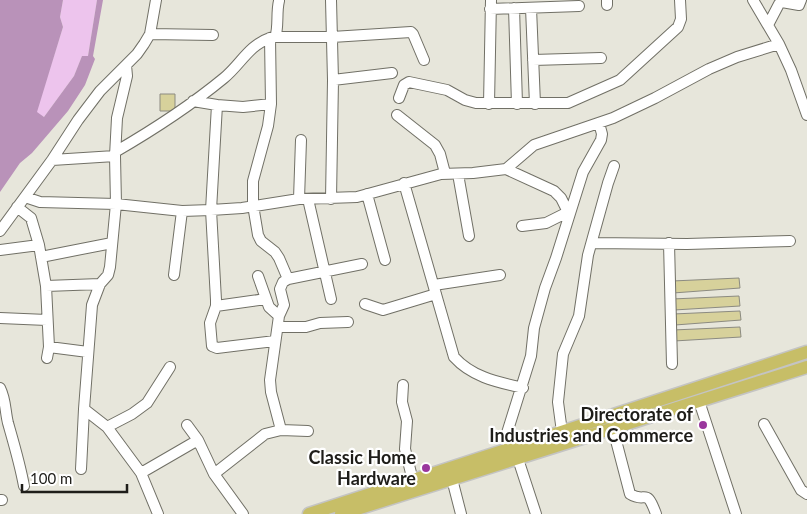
<svg xmlns="http://www.w3.org/2000/svg" width="807" height="514" viewBox="0 0 807 514" font-family="Lato,sans-serif">
  <rect width="100%" height="100%" fill="#e7e6db"/>
  <path fill="#edc4ed" d="M63,0H97L88,56H82L74,76L44,117L36,113L63,27L60,17Z"/>
  <path fill="#b992b9" d="M0,0H63L60,17L63,27L37,112L44,117L74,76L82,56H88L97,0H103L93,56L95,59L85,85L68,111L32,153L20,163L0,192Z"/>
  <path fill="#d7d19b" stroke="#8c8b81" d="M160,94H175V111H160Z
    M739,278L740,288L673,293L672,281Z
    M739,296L740,306L674,310L672,299Z
    M740,311L741,320L675,325L673,314Z
    M740,327L741,337L674,341L673,330Z"/>
  <g fill="none" stroke-linecap="round" stroke-linejoin="round">
    <g stroke="#717066" stroke-width="12">
      <path id="minor" d="M753,0L779,44L791,70L807,115
        M279,1C276,12 279,29 275,37L270,38L271,104L268,126L253,181V205L258,235L261,241L275,252L279,258L288,279L283,282L280,289L284,305L279,316L270,380L271,392L281,430
        M607,5V0
        M514,8L517,104
        M531,8L535,104
        M490,9L579,6
        M768,25L779,4L782,2L799,5L801,0
        M150,34L213,35
        M275,37H332L411,32L413,34L424,60
        M533,60L601,58
        M126,65L127,76L117,118L115,156L116,204L110,267L108,275L100,284L92,305L84,409L107,427L141,473L158,514
        M333,80L392,73
        M399,98L404,85L409,82L447,90L465,100L476,103H568L620,80L678,27L681,19L680,0
        M193,101L217,105
        M271,104L243,107L217,105L211,210L216,300V306L210,323L212,346L217,348L275,341
        M489,104L491,0
        M397,115L435,145L440,154L445,173
        M115,152C153,130 190,106 224,78C240,65 249,45 270,38
        M52,160L115,156
        M506,169L554,191L561,198L569,214
        M458,174L469,236
        M404,183L454,357C472,377 497,382 523,388
        M367,194L385,260
        M25,197L40,202L116,204L182,211L211,210L242,208L299,199L357,197L441,174L473,173L506,169L534,145L613,118L655,98L709,69L737,57L779,44
        M299,199L301,140
        M308,199L331,299
        M331,199L333,80L331,0
        M17,207L31,218L39,245L46,286L49,347L47,358
        M522,226L546,223L568,212
        M0,231L52,160L78,120L100,91L137,54L144,44L150,34L156,0
        M592,243L687,244L790,241
        M669,243L672,364
        M0,250L39,245
        M41,257L112,243
        M174,275L182,211
        M258,276L269,307L279,316
        M288,279L362,264
        M434,285L500,275
        M46,286L100,284
        M365,304L383,310L436,294
        M216,306L266,299
        M0,318L47,320
        M278,327H306L320,323L348,322
        M49,347L88,352
        M403,385L402,402L407,421L405,449L413,481
        M0,388C6,400 5,411 8,423C14,444 20,464 24,486
        M699,401L736,514
        M764,424L801,490L807,494
        M187,425L198,440L214,474L243,514
        M107,427L132,414L147,403L170,367
        M613,429L630,494C646,504 646,486 656,514
        M562,432L558,402L563,354L579,316L588,255L608,183L614,166
        M508,450L507,433L531,356L534,328L545,288L556,258L583,172L601,140L602,134L599,123
        M518,459L536,514
        M81,469L84,409
        M141,473L198,440
        M214,474L265,434L281,430L308,431
        M452,479L461,514
        M0,500H2"/>
    </g>
    <g stroke="#c4c4c3" stroke-width="15">
      <path id="major" d="M309,514L807,352
        M341,514L807,367"/>
    </g>
    <use href="#minor" stroke="#fff" stroke-width="10"/>
    <use href="#major" stroke="#c7be67" stroke-width="12"/>
  </g>
  <g fill="#9a379d" stroke="#fff" stroke-width="2">
    <circle cx="703" cy="425" r="5"/>
    <circle cx="426" cy="468" r="5"/>
  </g>
  <g text-anchor="middle" stroke-width="4.5" stroke-linejoin="round" paint-order="stroke">
    <g font-size="18" font-weight="bold" fill="#1e1d19" stroke="#fff" text-anchor="end">
      <text x="693" y="421">Directorate of<tspan x="693" dy="21">Industries and Commerce</tspan></text>
      <text x="416" y="464">Classic Home<tspan x="416" dy="21">Hardware</tspan></text>
    </g>
  </g>
  <path d="M22 484v8h105v-8" fill="none" stroke="#1e1d19" stroke-width="2.5"/>
  <text x="30" y="484" font-size="15" fill="#1e1d19" stroke="#ffffff" stroke-width="4" paint-order="stroke">100 m</text>
</svg>
